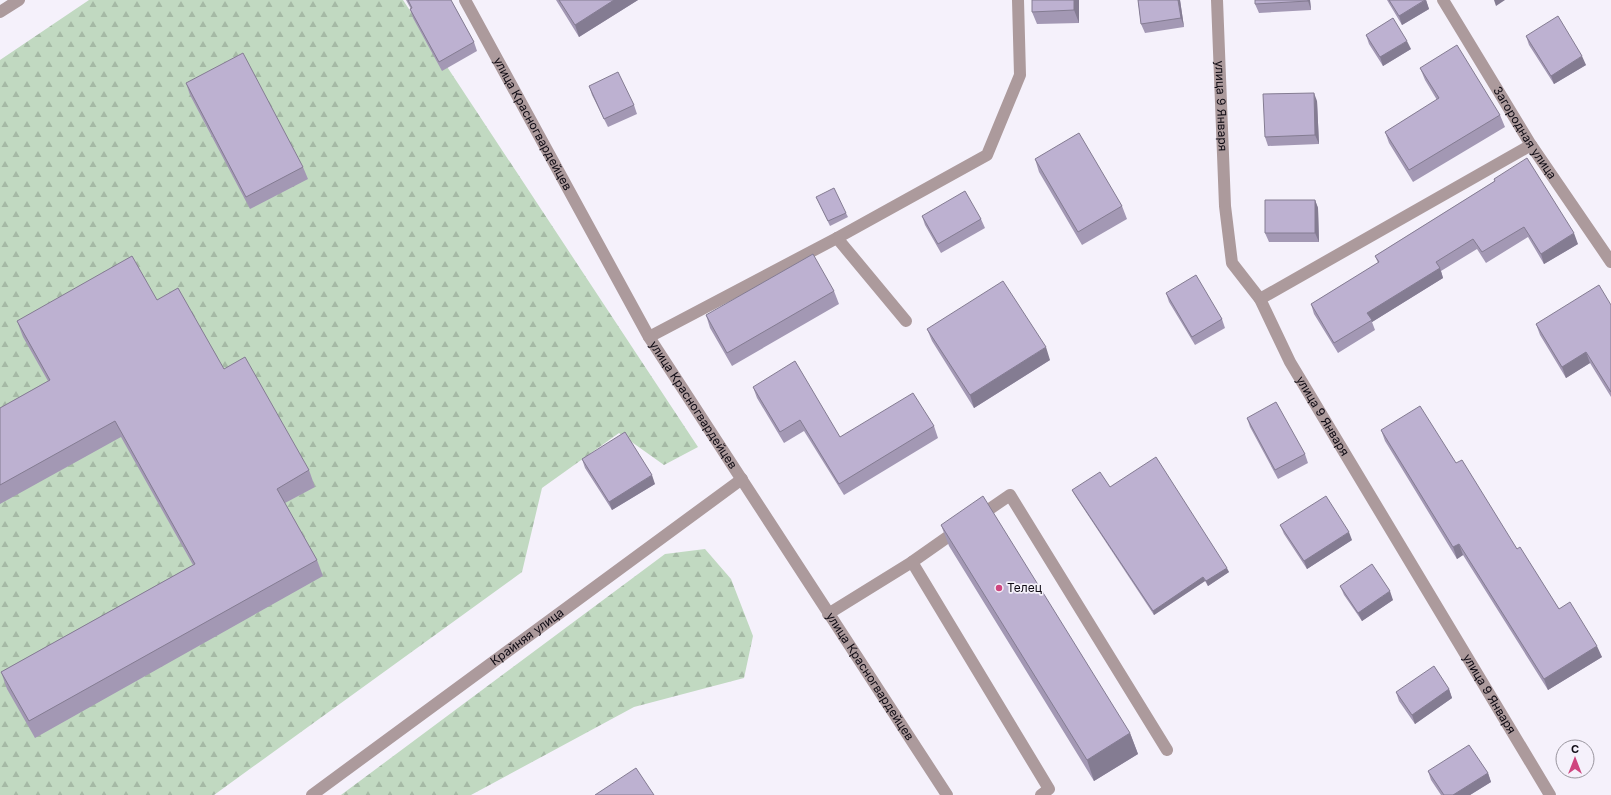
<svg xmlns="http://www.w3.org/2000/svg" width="1611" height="795" viewBox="0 0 1611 795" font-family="Inter,sans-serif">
  <defs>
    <pattern id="forest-firs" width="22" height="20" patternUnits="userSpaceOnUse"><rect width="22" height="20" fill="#c1d9c1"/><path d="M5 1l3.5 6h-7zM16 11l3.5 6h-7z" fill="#a5b9a5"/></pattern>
  </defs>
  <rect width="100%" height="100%" fill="#f5f1fb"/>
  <path fill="url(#forest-firs)" d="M89,0H403L698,447L664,465L619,433L542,488L522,572L214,795H0V60Z
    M705,549L731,579L753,636L744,678L634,707L471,795H341L665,554Z"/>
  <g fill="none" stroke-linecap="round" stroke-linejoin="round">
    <g stroke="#ac9a9c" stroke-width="12">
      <path id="s1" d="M465,0L649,337L947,795"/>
      <path id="s2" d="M1217,0L1225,206L1232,263L1260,299L1290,362L1550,795"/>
      <path id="s3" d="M1443,0L1531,145L1611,262"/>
      <path d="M0,12L19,0"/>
      <path d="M837,238L906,321"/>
      <path d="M1260,299L1531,145"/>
      <path d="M649,337L837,238L987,155L1020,75L1018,0"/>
      <path d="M978,517L1010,495L1167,750"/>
      <path d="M912,562L959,529"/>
      <path d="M828,614L912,562L1049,789L1041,795"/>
      <path id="s4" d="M312,795L742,479"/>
    </g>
  </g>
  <path fill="#a398b4" d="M406,0H451L474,42L477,51L442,71L413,18L410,9H411Z
    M556,0H638L579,37Z
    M1032,0H1079V23L1037,24L1032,12Z
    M1138,0H1180L1184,27L1145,33L1141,24Z
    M1255,0H1310L1311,10L1259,13L1255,4Z
    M1387,0H1426L1429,9L1402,25Z
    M1366,35L1411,49L1383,66L1369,44Z
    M1526,36L1586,65L1554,84L1529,45Z
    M1420,68L1500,115L1505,127L1413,182L1389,143L1385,132L1437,100L1425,80Z
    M186,83L303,167L308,179L250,209L190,95Z
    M589,86L634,105L637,114L608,127L592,95Z
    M1317,101L1319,144L1268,146L1265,137Z
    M1035,159L1122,206L1127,219L1082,245L1039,172Z
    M1494,179L1578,244L1544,264L1528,237L1486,263L1477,249L1441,271L1443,278L1372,322L1375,330L1338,353L1314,314L1311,304L1378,263L1375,256L1495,181Z
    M816,197L846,213L848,217L830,226Z
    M1315,200L1318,208L1319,242H1269L1265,233Z
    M922,216L981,219L985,228L941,253L925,225Z
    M834,291L839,304L732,366L710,328L706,315Z
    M1166,293L1222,319L1225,328L1195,345L1169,302Z
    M157,300L224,369L309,470L315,487L285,503L317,560L323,576L35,738L7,689L1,672L193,565L121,437L0,504V408L48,381L23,337L17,321Z
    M1611,305V397L1590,363L1566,378L1540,335L1536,324Z
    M927,329L1050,360L974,408L932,341Z
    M753,387L840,437L934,426L938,438L844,495L804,431L784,443L757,398Z
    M1247,418L1305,454L1308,463L1278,479L1250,427Z
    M1381,430L1456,463L1517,549L1559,609L1602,657L1548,690L1463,555L1457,559L1385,441Z
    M582,459L655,484L612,510L585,468Z
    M1110,487L1229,572L1208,586L1205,581L1154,615L1074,494L1072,490Z
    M941,525L1130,733L1138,754L1094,781L949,546Z
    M1280,525L1352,540L1307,569L1284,534Z
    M1340,586L1393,600L1362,621L1344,595Z
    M1449,689L1452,698L1415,724L1399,701L1396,692Z
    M1428,771L1488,773L1491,782L1470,795H1441L1431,780Z"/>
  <path fill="#847c92" d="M614,0H638L579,37L575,25Z
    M1074,0H1079V23L1074,10Z
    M1178,0H1180L1184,27L1181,18Z
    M1308,0H1310L1311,10L1308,1Z
    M1426,0L1429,9L1402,25L1399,16Z
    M1494,0H1505L1496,6Z
    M1407,41L1411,49L1383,66L1380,57Z
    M1582,56L1586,65L1554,84L1551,76Z
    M1314,93L1317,101L1319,144L1315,135Z
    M1315,200L1318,208L1319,242L1315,233Z
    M1574,233L1578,244L1544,264L1541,254Z
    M1440,268L1443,278L1372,322L1367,313Z
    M1046,347L1050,360L974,408L970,395Z
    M1586,352L1590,363L1566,378L1562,367Z
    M652,475L655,484L612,510L609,502Z
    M1349,532L1352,540L1307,569L1304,561Z
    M1459,544L1463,555L1457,559L1453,547Z
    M1227,568L1229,572L1208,586L1206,581Z
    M1203,577L1205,581L1154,615L1153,611Z
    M1390,591L1393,600L1362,621L1358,613Z
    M1597,646L1602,657L1548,690L1544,679Z
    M1449,689L1452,698L1415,724L1412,715Z
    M1130,733L1138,754L1094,781L1087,760Z
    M1488,773L1491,782L1470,795H1453Z"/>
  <path fill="#bdb1d1" stroke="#847c92" d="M408,0H451L474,42L439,62L410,9L412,8Z
    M559,0H614L575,25Z
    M1032,0H1074V10L1032,12Z
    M1138,0H1178L1181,18L1141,24Z
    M1255,0H1308V1L1255,4Z
    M1389,0H1425L1399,16Z
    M1558,16L1582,56L1551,76L1526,36Z
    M1393,18L1407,41L1380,57L1366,35Z
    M1457,45L1500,115L1409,170L1385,132L1439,98L1420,68Z
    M243,53L303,167L246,197L186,83Z
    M618,72L634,105L604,119L589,86Z
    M1314,93L1315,135L1265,137L1263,94Z
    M1079,133L1122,206L1078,232L1035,159Z
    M1527,158L1574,233L1541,254L1524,227L1482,252L1473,239L1436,262L1440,268L1367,313L1372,320L1334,343L1311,304L1379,262L1375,256L1495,181L1494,179Z
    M834,188L846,213L828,221L816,197Z
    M965,191L981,219L938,244L922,216Z
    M1265,200H1315V233H1265Z
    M813,254L834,291L727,353L706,315Z
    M132,256L157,300L178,288L224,369L245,357L309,470L277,489L317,560L29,721L1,672L195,564L115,421L0,485V408L50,380L17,321Z
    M1196,275L1222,319L1192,337L1166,293Z
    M1003,281L1046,347L970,395L927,329Z
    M1599,285L1611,305V392L1586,352L1562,367L1536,324Z
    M795,361L840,437L913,393L934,426L839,484L800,420L780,432L753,387Z
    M1276,402L1305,454L1275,470L1247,418Z
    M1420,406L1456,463L1462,460L1517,549L1520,547L1559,609L1570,602L1597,646L1544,679L1459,544L1453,547L1381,430Z
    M625,432L652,475L609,502L582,459Z
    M1156,457L1227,568L1206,581L1203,577L1153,611L1072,490L1100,472L1110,487Z
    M983,496L1130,733L1087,760L941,525Z
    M1326,496L1349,532L1304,561L1280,525Z
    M1372,564L1390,591L1358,613L1340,586Z
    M1434,666L1449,689L1412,715L1396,692Z
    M1469,745L1488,773L1453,795H1444L1428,771Z
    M636,768L654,795H595Z"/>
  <circle fill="#cf457f" stroke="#f5f1fb" stroke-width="1.5" cx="999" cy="588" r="4"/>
  <g text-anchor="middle" stroke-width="3.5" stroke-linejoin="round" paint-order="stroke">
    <g font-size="12" fill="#0e0a13" stroke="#f5f1fb">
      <text dy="4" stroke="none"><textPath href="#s2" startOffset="106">улица 9 Января</textPath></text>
      <text dy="4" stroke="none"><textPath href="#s1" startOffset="141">улица Красногвардейцев</textPath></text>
      <text dy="4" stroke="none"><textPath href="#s3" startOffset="156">Загородная улица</textPath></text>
      <text dy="4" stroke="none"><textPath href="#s1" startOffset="465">улица Красногвардейцев</textPath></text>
      <text dy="4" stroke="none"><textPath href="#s2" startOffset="442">улица 9 Января</textPath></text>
      <text dy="4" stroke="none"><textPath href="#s4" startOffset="267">Крайняя улица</textPath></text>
      <text dy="4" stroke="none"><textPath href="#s1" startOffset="789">улица Красногвардейцев</textPath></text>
      <text dy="4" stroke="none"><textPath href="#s2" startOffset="766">улица 9 Января</textPath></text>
    </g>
    <g font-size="12" fill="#0e0a13" stroke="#f5f1fb" text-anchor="start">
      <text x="1007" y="592">Телец</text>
    </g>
  </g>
  <g transform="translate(1575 759)"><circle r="19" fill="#f5f1fb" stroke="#99959e"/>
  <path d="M0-3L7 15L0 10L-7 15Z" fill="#cf457f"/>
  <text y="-6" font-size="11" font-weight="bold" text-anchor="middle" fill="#0e0a13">С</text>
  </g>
</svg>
